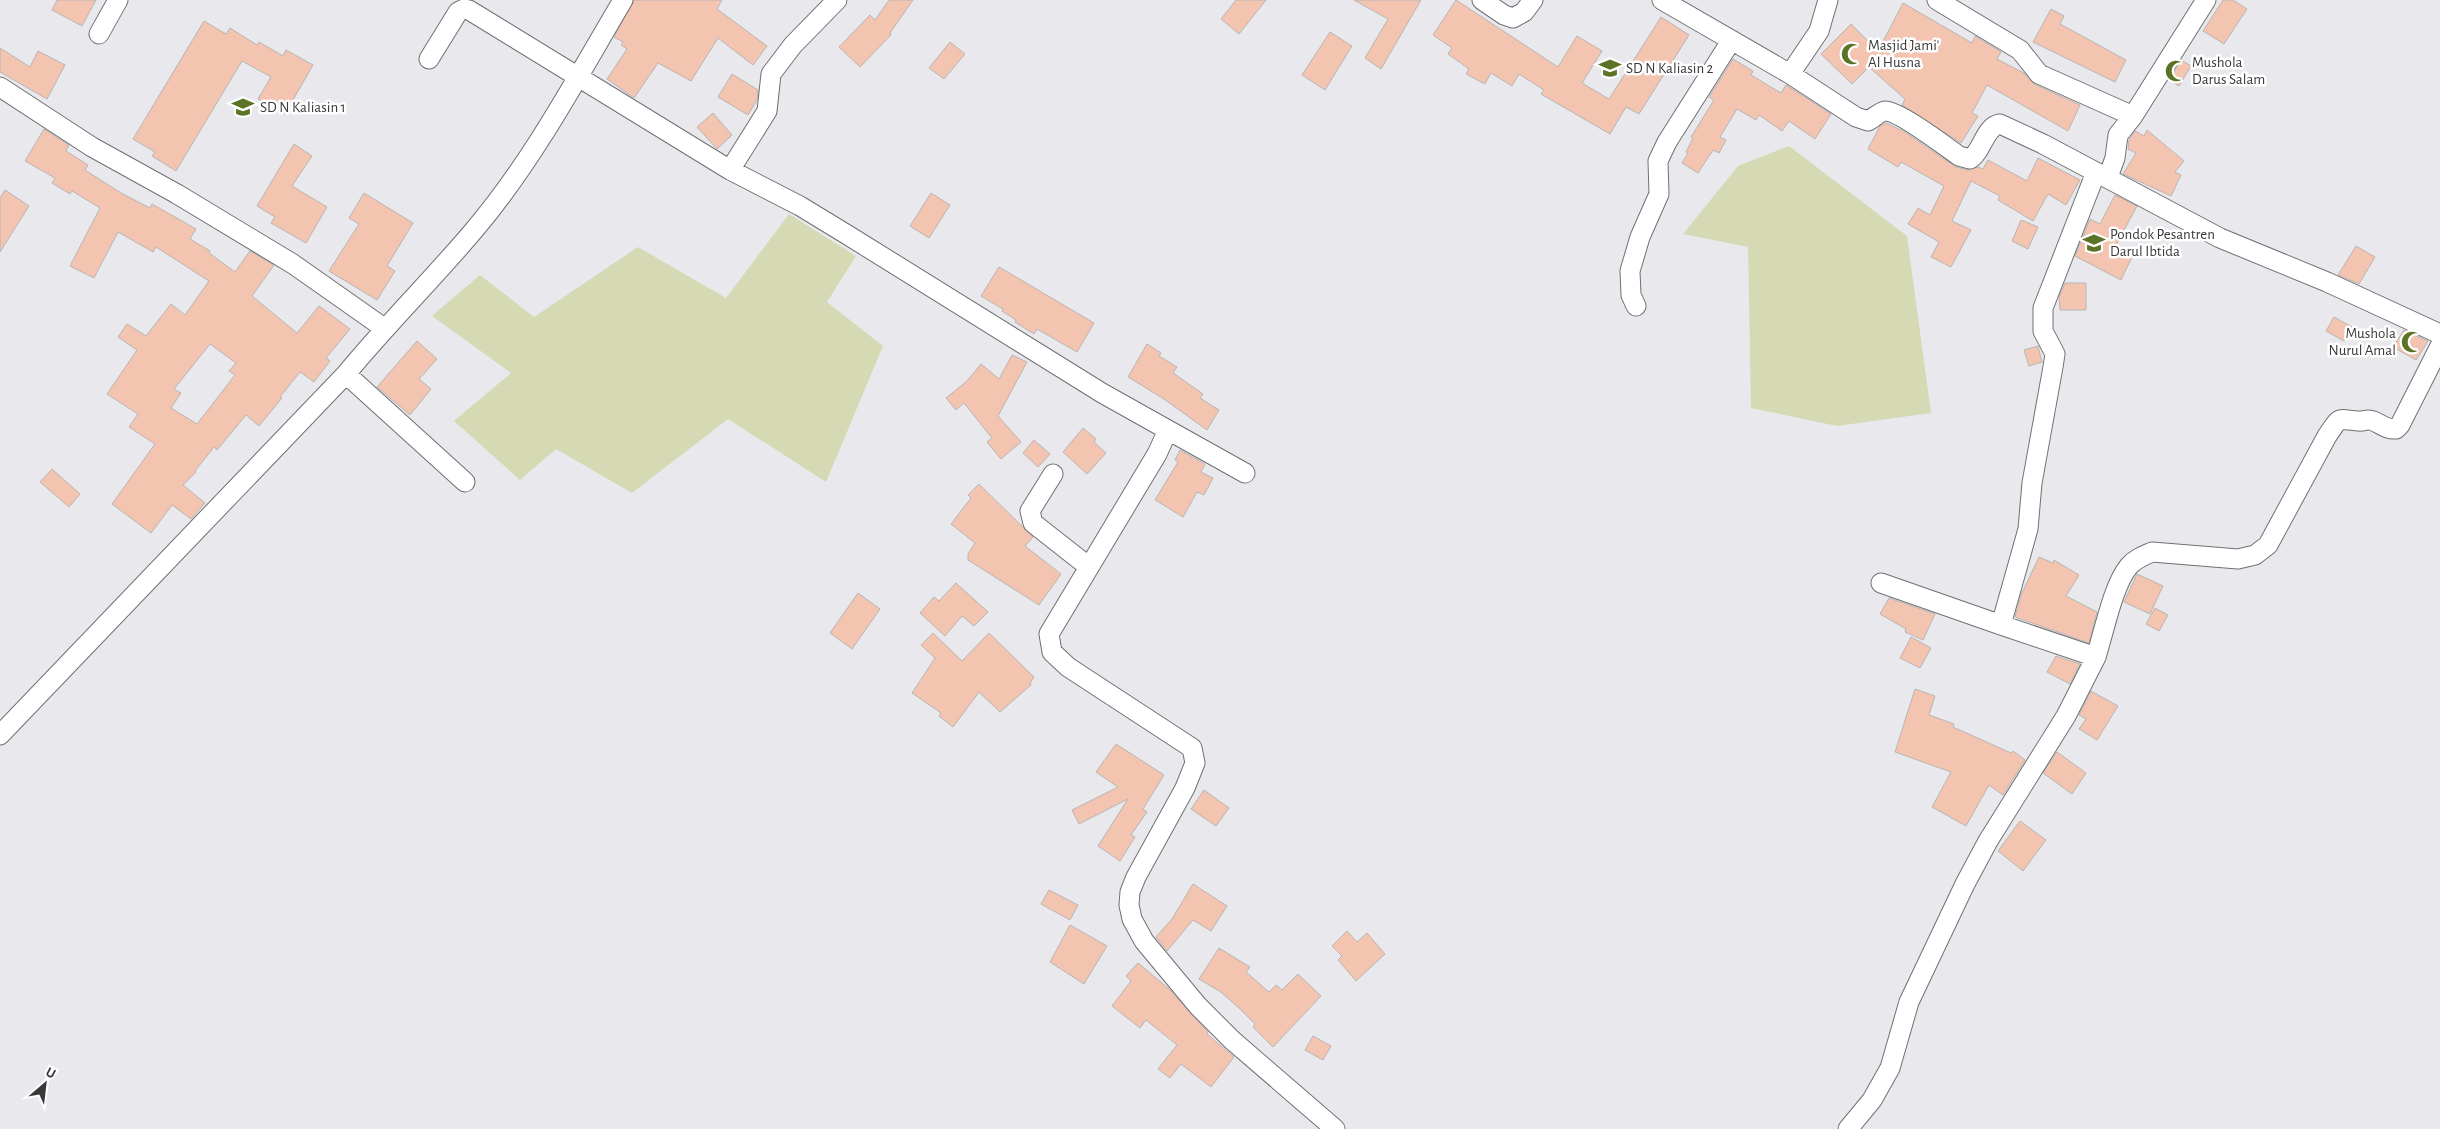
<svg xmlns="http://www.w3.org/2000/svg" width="2440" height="1129" viewBox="0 0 2440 1129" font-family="'Alegreya Sans',sans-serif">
  <rect width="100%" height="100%" fill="#e9e9ed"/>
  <path fill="#d5dab5" d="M1789,146L1907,236L1931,413L1837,426L1751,408L1748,247L1683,234L1738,166Z
    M789,214L856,256L827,302L883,346L826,482L728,419L632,493L556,449L520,480L454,421L511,373L432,316L480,275L534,317L638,247L726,298Z"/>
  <path fill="#f3c4af" stroke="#b8b5b4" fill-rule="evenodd" d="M57,0H96L82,26L52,10Z
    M634,0H722L717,9L767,46L753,65L718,38L691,81L658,63L634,98L607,79L627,49L621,45L623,42L614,37Z
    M889,0H913L890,33L891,35L860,67L839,47L870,15L875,20Z
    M1236,0H1266L1239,34L1221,19Z
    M1354,0H1421L1381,69L1365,58L1388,19Z
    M1456,0L1558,67L1577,36L1602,51L1582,83L1609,99L1661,17L1689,35L1639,114L1626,107L1610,134L1541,94L1544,90L1519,74L1512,86L1491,73L1485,84L1466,74L1469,69L1448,54L1452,48L1433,35Z
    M2223,0H2233L2247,9L2224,44L2203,31Z
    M1903,3L1972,43L1975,36L2001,52L1997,59L2024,73L2034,84L2080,105L2068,131L1987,85L1972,113L1978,116L1961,143L1902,105L1905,99L1869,67L1852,84L1821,54L1851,24L1878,51Z
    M2051,9L2064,16L2060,24L2126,60L2115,82L2033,42Z
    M204,21L226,34L230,28L257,45L259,42L283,56L286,50L313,65L285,114L258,99L271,77L242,61L176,171L152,156L155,152L133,139Z
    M1330,32L1352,46L1325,90L1302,75Z
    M950,42L965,54L944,79L929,68Z
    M0,48L30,67L38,51L65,65L47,99L0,72Z
    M1733,59L1753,71L1751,75L1781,93L1786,85L1831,114L1815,139L1789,121L1782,131L1759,115L1756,120L1737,109L1720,137L1726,140L1719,153L1713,150L1698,173L1682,163L1688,153L1686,152L1693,138L1691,137L1714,100L1709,97Z
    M2181,60L2191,66L2179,86L2169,80Z
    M732,74L758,90L757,100L748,115L718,97Z
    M713,113L732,135L717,149L697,127Z
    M1886,123L1905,132L1956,167L1967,170L1978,167L1983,169L1988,160L2027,181L2038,158L2080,180L2066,205L2048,194L2033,221L1998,200L2000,196L1971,181L1952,221L1971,230L1951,267L1931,257L1939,242L1908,224L1918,208L1930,215L1944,186L1901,162L1898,167L1868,149L1880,126Z
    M44,129L69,145L66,151L88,165L85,170L121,193L150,208L152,204L196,229L190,239L210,251L209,253L235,272L250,251L274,265L252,296L297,333L319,306L350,329L326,358L330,361L314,382L300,372L280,397L282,398L259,426L246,415L217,450L214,447L195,471L196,472L183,485L205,503L191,519L172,505L151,533L112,504L155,444L129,427L138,414L107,394L137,350L118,337L127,324L146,336L171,304L185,315L209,281L156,247L153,252L118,232L94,278L70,266L100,208L72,191L70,194L52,183L55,178L25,161ZM210,344L236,363L229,371L235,375L197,424L171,408L181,393L174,389Z
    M2147,130L2184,161L2175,172L2181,175L2171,196L2123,174L2136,153L2128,149L2129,140L2135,131L2144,136Z
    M294,144L312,156L292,186L327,207L306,243L271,223L275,217L257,206Z
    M5,190L29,206L0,252V198Z
    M364,193L413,223L387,266L395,271L377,300L329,271L359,224L349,218Z
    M931,193L950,205L929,238L910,226Z
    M2115,195L2137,206L2114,249L2132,257L2121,280L2075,256L2090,219L2100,224Z
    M2021,220L2038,227L2028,249L2012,241Z
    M2356,246L2375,257L2359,284L2338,275Z
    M999,267L1094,323L1077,352L1037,329L1034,334L1015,322L1016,320L1002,311L1003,309L981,296Z
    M2065,283H2086V310H2060L2059,297Z
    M2334,317L2352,327L2344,341L2326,331Z
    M2404,330L2428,341L2416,360L2393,347Z
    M417,341L437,359L419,379L431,389L410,415L377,387Z
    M1147,344L1161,353L1159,356L1177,367L1173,373L1203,394L1200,398L1219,410L1207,430L1164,399L1128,377Z
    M2038,346L2042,362L2029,366L2024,350Z
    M1012,355L1027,362L998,416L1021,442L1001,459L987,442L992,438L964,403L956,410L946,398L967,381L981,364L999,379Z
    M1083,428L1096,439L1094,442L1106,453L1087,474L1063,452Z
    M1034,440L1050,454L1038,467L1023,453Z
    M1180,450L1205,464L1201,472L1213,478L1204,495L1197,492L1183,517L1155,500L1178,462L1175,460Z
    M52,469L80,494L69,507L40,482Z
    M979,484L1033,537L1025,546L1061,574L1039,605L968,560V554L975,543L951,524L971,498L968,495Z
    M2039,557L2053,563L2054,560L2079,575L2066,596L2097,612L2089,643L2015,617L2021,595Z
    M2137,574L2163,586L2150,614L2124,602Z
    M956,583L988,612L974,626L962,616L945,636L920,613L934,597L939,601Z
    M858,593L880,609L852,649L830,633Z
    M1889,598L1935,614L1923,640L1905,632L1906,629L1880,614Z
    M2155,608L2168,615L2159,631L2146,624Z
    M933,633L962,661L989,633L1034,677L1030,683L1031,685L1000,712L979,692L953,727L939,716L941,713L912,693L935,658L921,645Z
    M1911,637L1931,648L1920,668L1900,658Z
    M2056,656L2080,664L2070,684L2047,672Z
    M1915,689L1935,696L1929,715L1954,724L1953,727L2011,753L2013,751L2025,760L2003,795L1989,785L1966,826L1932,807L1951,772L1895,752Z
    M2091,691L2118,706L2097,740L2079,729L2086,719L2079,715Z
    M1116,744L1164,775L1143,809L1147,812L1131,835L1135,837L1120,861L1098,846L1128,799L1079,824L1072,810L1118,787L1096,772Z
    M2057,752L2086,773L2072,794L2043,773Z
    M1204,790L1229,808L1216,826L1191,809Z
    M2020,821L2046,840L2023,871L1998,851Z
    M1193,884L1227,906L1211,931L1193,920L1167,951L1156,937L1172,919Z
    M1049,890L1078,905L1070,920L1041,904Z
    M1070,925L1107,946L1084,984L1050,962Z
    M1347,931L1357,942L1367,933L1385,954L1356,981L1338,960L1342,956L1332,946Z
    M1219,948L1250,967L1246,972L1269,992L1276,985L1282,990L1298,974L1321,996L1273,1047L1253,1027L1255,1024L1239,1008L1221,992L1199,979Z
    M1138,963L1169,989L1208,1032L1207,1034L1234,1057L1211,1087L1181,1064L1170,1078L1158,1069L1177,1045L1146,1020L1140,1028L1112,1006L1131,981L1126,976Z
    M1313,1036L1331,1046L1323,1060L1305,1050Z"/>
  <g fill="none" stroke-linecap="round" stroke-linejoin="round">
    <g stroke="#6f7073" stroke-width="21">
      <path id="street" d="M1482,0L1504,15L1513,18L1524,12L1533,0
        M1662,0L1790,74L1856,117L1868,121C1874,118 1879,112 1885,111C1899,111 1945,146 1959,156L1970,159C1982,152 1985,126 2000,124L2043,144L2220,238L2327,282L2440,334
        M1937,0L2020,50L2039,74L2133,116
        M99,34L118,0
        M429,59L458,12L464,9L469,10L730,170L800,206L846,234L1102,393L1168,430L1157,454L1049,634L1052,652L1068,667L1192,748L1195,763L1185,788L1136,877L1130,892L1129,905L1132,919L1144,941L1198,1006L1232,1040L1335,1129
        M1790,74L1819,31L1828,0
        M0,87L92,147L177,194L293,264L384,328
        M730,170L767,111L771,74L793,45L837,0
        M2108,177L2115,158L2118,135L2133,116L2206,0
        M1636,306L1631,295L1630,271L1640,237L1659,194L1658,161L1667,142L1731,41
        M346,374L465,482
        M1168,430L1245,473
        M1053,474L1030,511L1033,523L1089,567
        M1881,583L2001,625
        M2096,657C2104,632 2113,585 2129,566C2135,559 2143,556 2152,552L2238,559L2255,555L2268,545L2327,436C2341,416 2335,419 2358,421C2364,422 2367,418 2373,421C2381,424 2387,430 2396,429L2400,425L2440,346
        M0,735L346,374C387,324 433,279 475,229C532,162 578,76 623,0
        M1848,1129L1872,1100L1890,1068L1909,1002L1965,884L1988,841L2066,716L2096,657L2001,625L2028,529L2032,483L2053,367L2055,354L2043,331V308L2096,172"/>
    </g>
    <use href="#street" stroke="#fff" stroke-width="19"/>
  </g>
  <defs>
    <g id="mosque-bare" transform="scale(1.725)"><path d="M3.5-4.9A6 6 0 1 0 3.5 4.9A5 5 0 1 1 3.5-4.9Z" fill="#5b7325" stroke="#fff" stroke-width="2.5" paint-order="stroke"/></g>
    <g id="school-bare" transform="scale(1.725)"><path d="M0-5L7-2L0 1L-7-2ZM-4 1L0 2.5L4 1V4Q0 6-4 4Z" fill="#5b7325" stroke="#fff" stroke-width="2.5" paint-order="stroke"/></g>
  </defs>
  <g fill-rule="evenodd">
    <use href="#mosque-bare" x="1852" y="54"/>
    <use href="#school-bare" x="1610" y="68"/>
    <use href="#mosque-bare" x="2176" y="71"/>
    <use href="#school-bare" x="243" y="107"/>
    <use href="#school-bare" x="2094" y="243"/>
    <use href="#mosque-bare" x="2412" y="342"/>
  </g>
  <g text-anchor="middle" stroke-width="5" stroke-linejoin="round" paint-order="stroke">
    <g font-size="15" fill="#39393a" stroke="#fff" text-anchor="start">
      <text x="1868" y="50">Masjid Jami'<tspan x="1868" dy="17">Al Husna</tspan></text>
      <text x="2192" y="67">Mushola<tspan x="2192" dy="17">Darus Salam</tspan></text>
      <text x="1626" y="73">SD N Kaliasin 2</text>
      <text x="260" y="112">SD N Kaliasin 1</text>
      <text x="2110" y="239">Pondok Pesantren<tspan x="2110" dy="17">Darul Ibtida</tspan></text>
      <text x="2396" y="338" text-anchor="end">Mushola<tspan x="2396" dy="17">Nurul Amal</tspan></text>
    </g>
  </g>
  <g transform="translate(45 1084) rotate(28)" stroke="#ffffff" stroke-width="4" paint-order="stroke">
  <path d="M0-4L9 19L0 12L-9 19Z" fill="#39393a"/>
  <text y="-8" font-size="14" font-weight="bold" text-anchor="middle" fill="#39393a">U</text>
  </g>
</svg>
